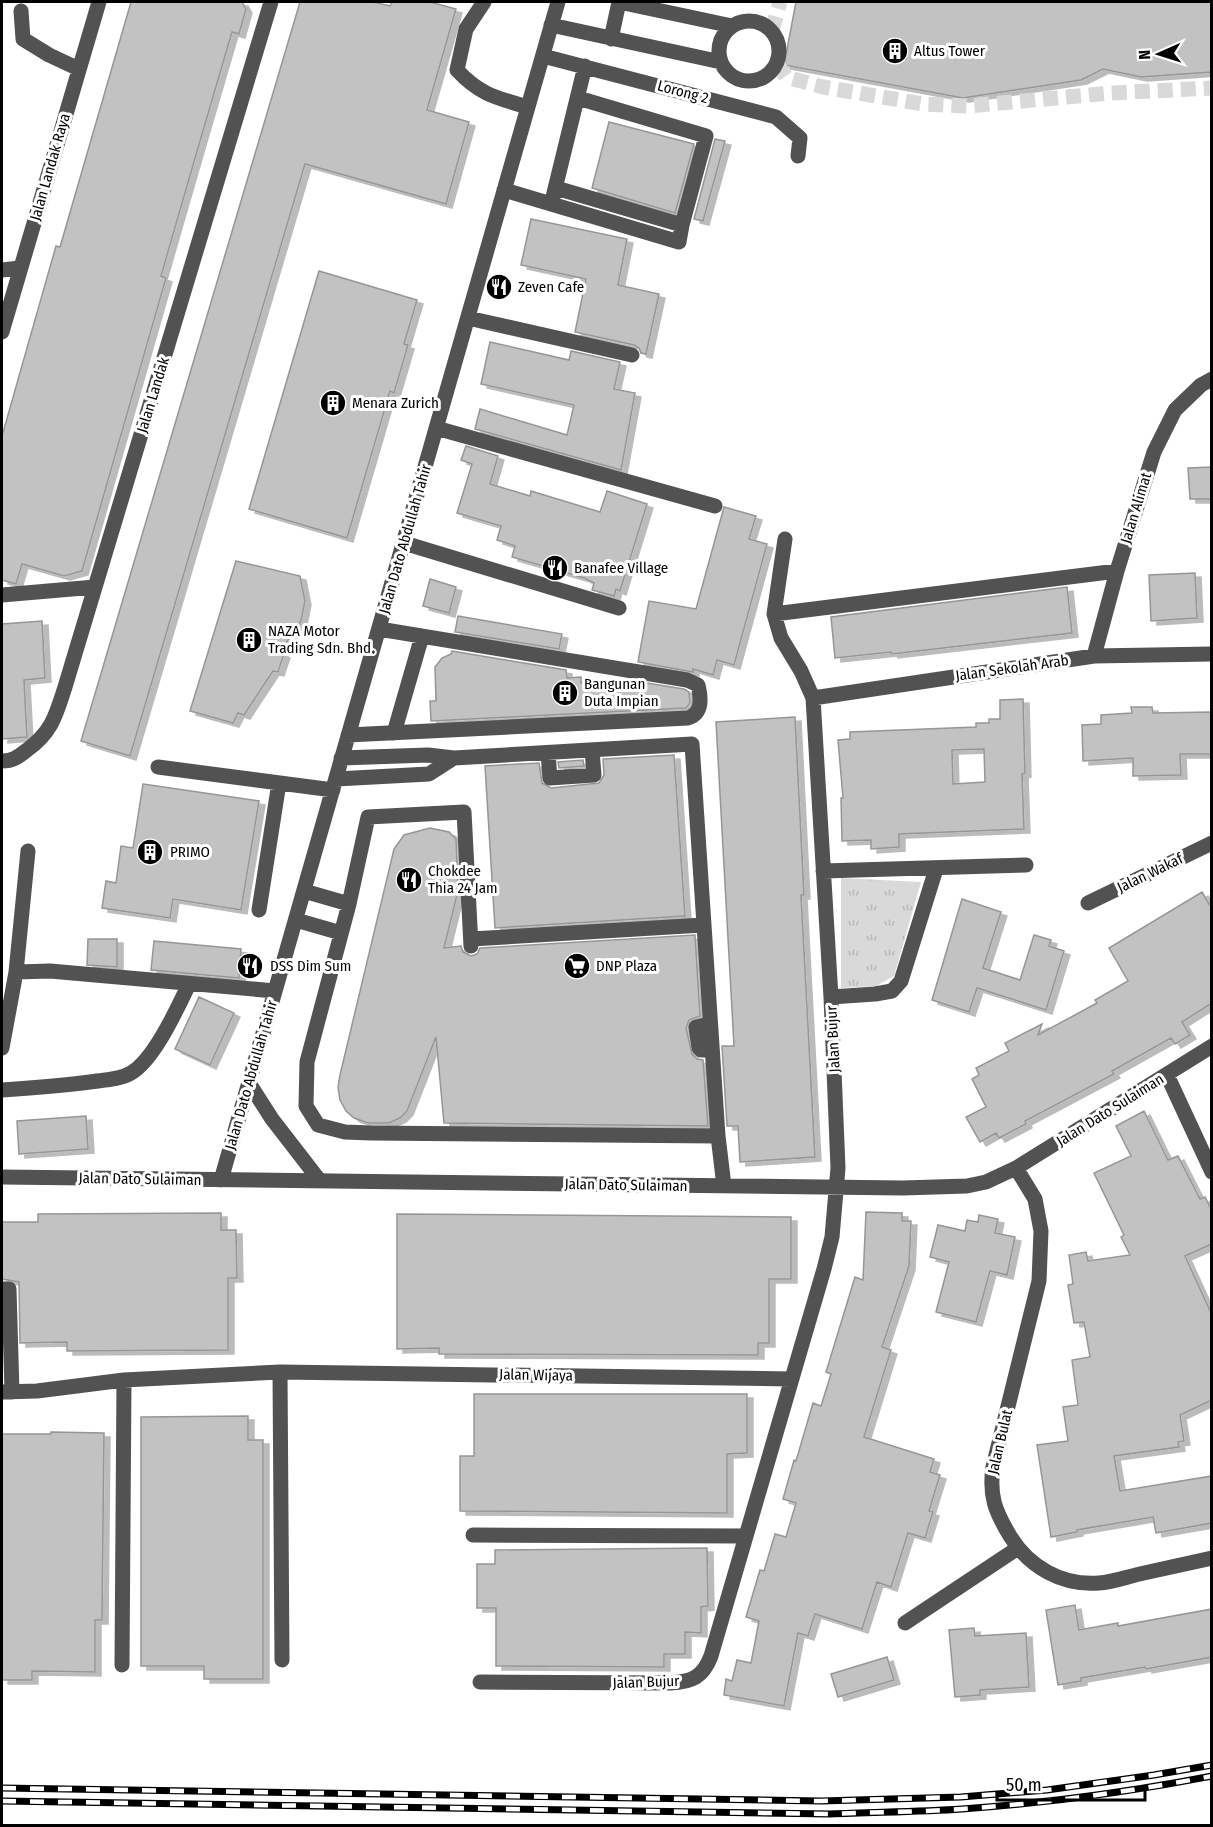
<svg xmlns="http://www.w3.org/2000/svg" width="1213" height="1827" viewBox="0 0 1213 1827" font-family="'Fira Sans Condensed',sans-serif">
  <defs>
    <pattern id="park-tufts" width="24" height="20" patternUnits="userSpaceOnUse" patternTransform="scale(1.5)"><rect width="24" height="20" fill="#d9d9d9"/><path d="M3 7l-1-3M5 7V3M7 7l1-3M15 17l-1-3M17 17v-4M19 17l1-3" fill="none" stroke="#b8b8b8"/></pattern>
    <filter id="shadow"><feDropShadow dx="6" dy="4" stdDeviation="0" flood-color="#0004"/></filter>
  </defs>
  <rect width="100%" height="100%" fill="#fff"/>
  <path fill="url(#park-tufts)" d="M841,878L921,882L894,976L876,986L841,988Z"/>
  <path fill="#c2c2c2" stroke="#969696" stroke-width="1.5" fill-rule="evenodd" filter="url(#shadow)" d="M131,2H242L246,9L239,34L232,32L198,148L161,276L166,278L82,571L64,576L22,564L16,584L2,580V436L56,246L60,247Z
    M300,2H373L390,6L392,2H430L456,9L427,110L469,122L446,204L305,164L130,756L81,741Z
    M796,2H1212V72L1141,77L1103,69L1081,80L963,98L784,65Z
    M609,122L694,144L675,213L592,188Z
    M715,139L725,141L703,221L694,219Z
    M531,219L627,239L618,285L659,294L646,354L641,353L639,348L634,345L575,332L586,279L521,265Z
    M319,271L417,300L404,344L408,345L394,393L390,391L347,538L249,509Z
    M490,342L569,360L571,351L620,362L614,389L635,393L621,470L475,429L480,409L567,435L574,405L481,384Z
    M466,446L498,456L490,484L530,496L531,491L600,512L607,491L647,504L620,591L616,589L614,596L592,590L594,583L584,578L512,557L515,546L497,540L501,526L457,513L472,464L461,460Z
    M1212,467V499H1190L1188,468Z
    M724,507L756,516L749,539L767,544L734,665L717,660L713,675L693,669V672L638,662L649,601L696,609Z
    M236,561L300,576L305,601L301,621L280,652L284,654L278,672L273,671L244,715L238,713L233,723L190,711Z
    M1195,573L1197,618L1151,621L1149,575Z
    M430,579L456,587L449,613L423,606Z
    M1067,587L1072,633L892,654L891,652L835,658L831,617Z
    M458,616L562,634L559,649L455,632Z
    M42,621L45,678L24,680L27,737L2,739V624Z
    M452,651L566,670L567,678L581,677V683L634,681L684,689L689,692L690,703L686,708L431,721L430,701H436L435,667L442,658L451,654Z
    M1023,699L1025,773L1022,774L1024,829L899,834V847L871,849V840L842,841L841,798H843L838,740L850,739V732L976,727V723H989V719H1000V700ZM984,749L985,782L953,784L952,750Z
    M1131,707H1152L1153,713L1212,712V754H1180L1181,775L1133,776V758L1083,761L1082,725L1101,724V715L1132,713Z
    M795,717L804,895H801L815,1157L740,1162L738,1126H727L722,1046H734L716,722Z
    M674,755L685,916L495,928L485,766L539,763L542,783L551,788L599,783L604,775L603,759Z
    M583,760L584,766L559,768L558,762Z
    M143,784L259,801L241,910L173,899L170,918L102,908L106,881L116,883L121,846L133,848Z
    M430,828L449,832L456,839L458,891L444,948L461,946L463,952L471,956L477,954L480,948L695,935L700,1016L689,1020L686,1028L692,1054L697,1059L703,1060L708,1126L444,1123L436,1037L407,1111L400,1118L389,1123H368L354,1118L346,1111L340,1100L338,1087L340,1075L394,849L404,835Z
    M1202,892L1212,909V1003L1182,1022L1190,1035L1175,1044L1171,1038L1112,1071L1114,1074L1025,1121L1026,1124L999,1138L996,1133L980,1142L966,1117L986,1107L972,1079L979,1075L976,1068L1009,1051L1005,1043L1042,1024L1038,1035L1097,1003L1095,1000L1128,981L1109,948Z
    M962,899L1001,912L983,968L1020,980L1034,935L1051,940L1049,946L1064,951L1046,1010L977,988L969,1012L932,1000Z
    M88,939H117V967L87,965Z
    M154,941L241,949L239,978L151,970Z
    M199,997L234,1013L210,1065L175,1049Z
    M1144,1111L1168,1160L1178,1156L1200,1199L1205,1197L1212,1211V1244L1185,1256L1212,1315V1400L1180,1415L1184,1441L1178,1442L1179,1447L1114,1456L1120,1491L1212,1476V1523L1156,1533L1153,1517L1077,1530V1532L1051,1537L1037,1445L1068,1441L1063,1407L1078,1405L1072,1360L1090,1357L1084,1322L1074,1323L1068,1285L1073,1284L1069,1255L1086,1252L1088,1261L1130,1255L1121,1237L1124,1235L1094,1173L1131,1156L1116,1126Z
    M86,1116L88,1149L19,1154L17,1121Z
    M866,1212L902,1213V1221H911L909,1266L882,1347L891,1350L864,1437L934,1459L930,1472L940,1475L929,1511L933,1512L925,1538L908,1533L891,1587L877,1582L862,1629L815,1614L808,1636L798,1633L784,1706L724,1695L726,1679L732,1681L737,1660L751,1663L759,1621L746,1617L760,1570L764,1571L775,1534L786,1537L796,1503L783,1499L794,1460L796,1461L813,1403L821,1406L831,1374L826,1372L855,1277L863,1280Z
    M221,1213V1230H236L237,1278H228V1350L67,1351V1342L20,1343L19,1282L2,1279V1222H38V1214Z
    M397,1214L791,1217V1279H769V1343H758V1355L439,1354V1348L397,1349Z
    M979,1215L998,1219L995,1233L1015,1237L1007,1275L990,1271L976,1322L936,1312L949,1262L930,1257L938,1225L965,1231L967,1220L978,1222Z
    M474,1394H747V1453L727,1454V1513L460,1511V1456H474Z
    M248,1416V1440H263V1679H204V1666H141V1417Z
    M51,1432L104,1433L102,1620H95V1672L32,1671V1680H2V1434H51Z
    M707,1548L708,1606L701,1607V1633L685,1632V1654H664V1667L496,1666V1608H477V1564H495V1550Z
    M1075,1605L1079,1630L1118,1623V1626L1212,1609V1657L1146,1669L1145,1667L1081,1678V1681L1058,1685L1046,1610Z
    M974,1628L975,1636L1026,1633L1029,1687L980,1690V1695L955,1697L949,1630Z
    M887,1657L894,1680L838,1697L831,1674Z"/>
  <g fill="none" stroke-linecap="round" stroke-linejoin="round">
    <path stroke="#d9d9d9" stroke-width="15" stroke-dasharray="15 8" stroke-linecap="butt" d="M772,31L780,2
      M777,64L786,77L823,87L923,104L968,106L1111,93L1212,88"/>
    <path stroke="#525252" stroke-width="15" d="M484,2L466,29L457,70C480,95 497,98 528,107
      M619,2L732,26
      M21,11L23,39L49,55L79,69
      M719 51a30 30 0 1 1 60 0a30 30 0 1 1-60 0Z
      M551,25L721,62
      M611,39L619,2
      M543,56L776,117L800,138L798,156
      M556,188L682,225L706,136L578,98
      M504,190L679,242L682,225
      M553,197L585,66
      M2,270L20,268
      M468,318L632,355
      M2,332L99,2
      M436,428L715,506
      M404,543L619,608
      M2,595L95,587
      M774,614L1117,571
      M1094,656L1117,571L1154,452L1175,410L1201,385L1212,379
      M813,698L1094,656L1212,654
      M394,733L422,636
      M348,735L688,718C703,713 701,698 698,685L687,680L379,629
      M548,753L550,778L594,775L592,750
      M341,758L428,755L454,758L692,744L718,1136L724,1186
      M2,761C13,761 18,757 27,750C52,732 56,715 65,687L271,2
      M158,767L333,790
      M336,779L429,774L454,758
      M823,871L1026,865
      M304,891L349,904
      M1088,903L1212,843
      M259,910L279,783
      M296,920L341,933
      M471,939L703,925
      M471,946L464,812L368,817L349,904L307,1062L306,1106L318,1125L345,1132L371,1133L718,1136
      M16,972L28,851
      M831,997L875,994L892,991L901,981L936,869
      M710,1024L696,1027L699,1048L701,1050H712
      M2,1048L16,972L50,971L275,991
      M1167,1075L1212,1172
      M249,1083L272,1119L320,1181
      M2,1090C31,1088 60,1086 90,1082C103,1080 119,1080 131,1073C154,1060 177,1009 189,984
      M1016,1168L1035,1199L1041,1231L1039,1281L993,1467C989,1496 995,1511 1010,1536C1029,1567 1062,1586 1099,1583C1114,1582 1129,1576 1144,1573C1166,1568 1189,1563 1212,1558
      M2,1177L903,1188L967,1186L986,1182L1016,1168L1212,1046
      M221,1180L558,2
      M2,1289H9L12,1392
      M280,1372L282,1660
      M2,1392L37,1391L124,1380L280,1372L792,1379
      M473,1535L746,1536
      M905,1623L1018,1548
      M122,1665L124,1380
      M480,1682L670,1683C692,1682 703,1677 711,1656L824,1269L832,1237L838,1168L831,997L813,698L801,671L781,638L774,614L785,539"/>
    <g stroke="#000" stroke-width="7">
      <path id="rail" d="M2,1788L821,1801L961,1797L1047,1790L1154,1775L1212,1765
        M2,1801L830,1814C874,1812 918,1812 962,1809C1046,1803 1129,1792 1212,1776"/>
    </g>
    <use href="#rail" stroke="#fff" stroke-width="4.5" stroke-dasharray="14" stroke-linecap="butt"/>
  </g>
  <defs>
    <g id="building-disc" transform="scale(1.35)"><circle r="9.5" fill="#000" stroke="#fff"/><path d="M-4-6H4V6H1V3H-1V6H-4ZM-2.5-4.3h1.7v1.8h-1.7ZM.8-4.3h1.7v1.8H.8ZM-2.5-1h1.7V.8h-1.7ZM.8-1h1.7V.8H.8Z" fill="#fff"/></g>
    <g id="restaurant-disc" transform="scale(1.35)"><circle r="9.5" fill="#000" stroke="#fff"/><path d="M-5-6h1v4h1v-4h1v4h1v-4h1v5L-1.5 .5V6h-2V.5L-5-1ZM5-6V6H3V1.5H1.5Q1.5-4 5-6Z" fill="#fff"/></g>
    <g id="supermarket-disc" transform="scale(1.35)"><circle r="9.5" fill="#000" stroke="#fff"/><path d="M-6-5.5h2.5l.6 2H6L4.5 2H-2.5L-4.4-4H-6ZM-1.5 3.2a1.3 1.3 0 1 0 .1 0ZM3 3.2a1.3 1.3 0 1 0 .1 0Z" fill="#fff"/></g>
  </defs>
  <g fill-rule="evenodd">
    <use href="#building-disc" x="895" y="51"/>
    <use href="#restaurant-disc" x="499" y="287"/>
    <use href="#building-disc" x="333" y="403"/>
    <use href="#restaurant-disc" x="555" y="568"/>
    <use href="#building-disc" x="249" y="640"/>
    <use href="#building-disc" x="565" y="693"/>
    <use href="#building-disc" x="150" y="852"/>
    <use href="#restaurant-disc" x="409" y="880"/>
    <use href="#restaurant-disc" x="250" y="966"/>
    <use href="#supermarket-disc" x="577" y="966"/>
  </g>
  <g text-anchor="middle" stroke-width="6" stroke-linejoin="round" paint-order="stroke">
    <g font-size="15" fill="#000" stroke="#fff" text-anchor="start">
      <text x="914" y="56">Altus Tower</text>
      <text x="518" y="292">Zeven Cafe</text>
      <text x="352" y="408">Menara Zurich</text>
      <text x="574" y="573">Banafee Village</text>
      <text x="268" y="636">NAZA Motor<tspan x="268" dy="17">Trading Sdn. Bhd.</tspan></text>
      <text x="584" y="689">Bangunan<tspan x="584" dy="17">Duta Impian</tspan></text>
      <text x="170" y="857">PRIMO</text>
      <text x="428" y="876">Chokdee<tspan x="428" dy="17">Thia 24 Jam</tspan></text>
      <text x="270" y="971">DSS Dim Sum</text>
      <text x="596" y="971">DNP Plaza</text>
    </g>
    <g font-size="15" fill="#000" stroke="#fff">
      <text transform="translate(683 92) rotate(15)" y="5">Lorong 2</text>
      <text transform="translate(50 167) rotate(-74)" y="5">Jalan Landak Raya</text>
      <text transform="translate(153 395) rotate(-73)" y="5">Jalan Landak</text>
      <text transform="translate(1136 508) rotate(-73)" y="5">Jalan Alimat</text>
      <text transform="translate(405 539) rotate(-74)" y="5">Jalan Dato Abdullah Tahir</text>
      <text transform="translate(1012 668) rotate(-8)" y="5">Jalan Sekolah Arab</text>
      <text transform="translate(1150 873) rotate(-26)" y="5">Jalan Wakaf</text>
      <text transform="translate(833 1039) rotate(-93)" y="5">Jalan Bujur</text>
      <text transform="translate(251 1075) rotate(-74)" y="5">Jalan Dato Abdullah Tahir</text>
      <text transform="translate(1110 1110) rotate(-32)" y="5">Jalan Dato Sulaiman</text>
      <text transform="translate(140 1179) rotate(1)" y="5">Jalan Dato Sulaiman</text>
      <text transform="translate(626 1185) rotate(1)" y="5">Jalan Dato Sulaiman</text>
      <text transform="translate(536 1375) rotate(1)" y="5">Jalan Wijaya</text>
      <text transform="translate(1000 1442) rotate(-77)" y="5">Jalan Bulat</text>
      <text transform="translate(646 1682) rotate(-2)" y="5">Jalan Bujur</text>
    </g>
  </g>
  <rect width="1213" height="1827" fill="none" stroke="#000000" stroke-width="6"/>
  <g transform="translate(1159 54) rotate(267)" stroke="#ffffff" stroke-width="4.5" paint-order="stroke">
  <path d="M0-4.5L10 22L0 15L-10 22Z" fill="#000000"/>
  <text y="-9" font-size="16" font-weight="bold" text-anchor="middle" fill="#000000">N</text>
  </g>
  <path d="M997 1791v9h148v-9" fill="none" stroke="#000000" stroke-width="3"/>
  <text x="1006" y="1791" font-size="18" fill="#000000" stroke="#ffffff" stroke-width="4.5" paint-order="stroke">50 m</text>
</svg>
